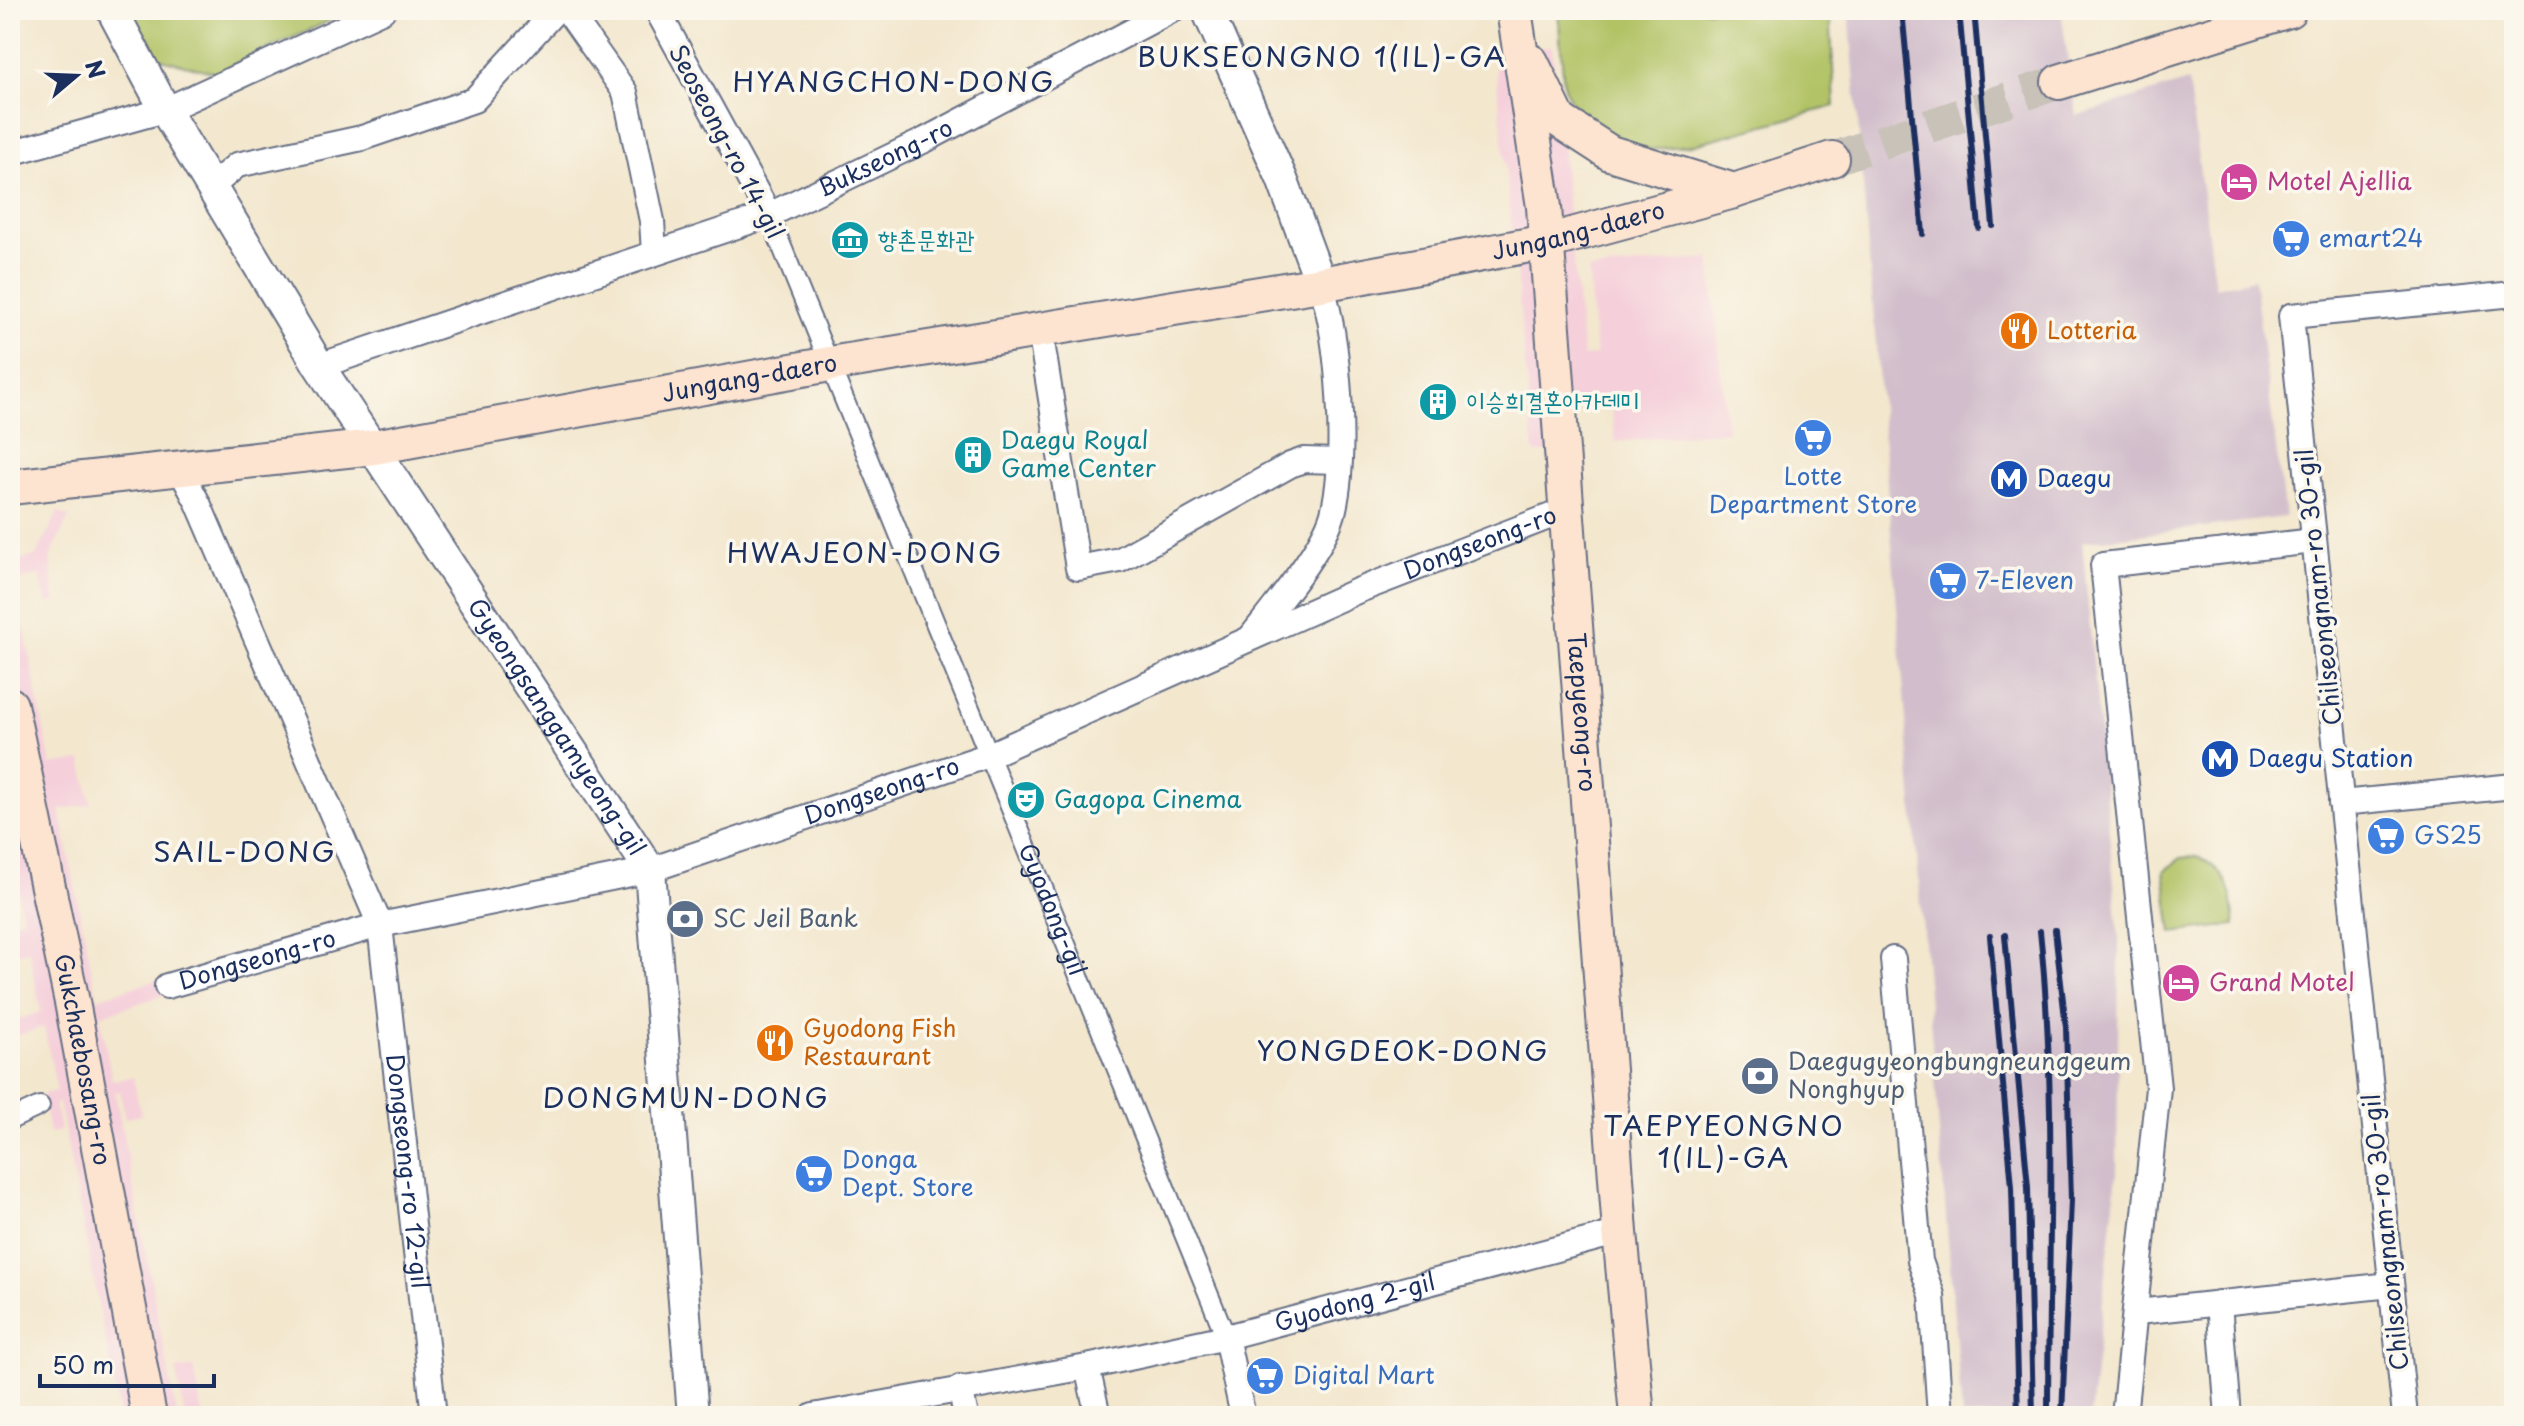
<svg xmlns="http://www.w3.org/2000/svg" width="2524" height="1426" viewBox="0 0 2524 1426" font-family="'Playpen Sans','Poor Story',sans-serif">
  <rect width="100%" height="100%" fill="#fbf7ec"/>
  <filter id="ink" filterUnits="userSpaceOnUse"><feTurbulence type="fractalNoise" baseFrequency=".0125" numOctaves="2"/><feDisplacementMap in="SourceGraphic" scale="16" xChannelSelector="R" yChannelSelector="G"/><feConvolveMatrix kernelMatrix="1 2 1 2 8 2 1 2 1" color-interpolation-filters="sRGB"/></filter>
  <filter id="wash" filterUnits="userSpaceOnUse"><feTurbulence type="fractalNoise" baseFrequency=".006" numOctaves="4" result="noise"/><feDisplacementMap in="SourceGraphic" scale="32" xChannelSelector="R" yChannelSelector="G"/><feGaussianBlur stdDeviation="1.8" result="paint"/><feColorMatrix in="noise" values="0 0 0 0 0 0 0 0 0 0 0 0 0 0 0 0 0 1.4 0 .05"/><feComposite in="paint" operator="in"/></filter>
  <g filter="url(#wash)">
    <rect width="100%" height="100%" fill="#f3e7ce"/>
    <path fill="#f5cfda" d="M1552,46L1583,357L1596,355L1588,270L1710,258L1727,431L1615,442L1610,396L1572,400L1576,449L1534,453L1494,51Z
      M58,512L69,517L50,557L56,602L46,604L40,575L15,581L51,765L82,760L91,804L60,810L97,998L164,978L169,993L100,1016L112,1080L133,1077L141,1115L125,1118L120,1091L115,1092L177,1416H120L59,1102L55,1104L60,1131L49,1133L42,1094L57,1091L44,1027L10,1038V1022L41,1012L29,951L10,955V922L23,919L10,852V552L12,561L36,556Z
      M194,1367L203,1416H185L176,1370Z"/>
    <path fill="#d1bdcb" d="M1849,10H2061L2076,116L2188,81L2215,287L2254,279L2285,517L2082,542L2119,940L2117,1175L2090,1416H1962Z"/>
    <path fill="#b2c366" stroke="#667962" stroke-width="2" d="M125,10H353L216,73L149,56Z
      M1558,10H1830L1835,106L1691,145L1648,150L1586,128L1564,88Z
      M2197,856C2230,873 2231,891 2235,925L2172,933L2164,871L2181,858Z"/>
  </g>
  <g filter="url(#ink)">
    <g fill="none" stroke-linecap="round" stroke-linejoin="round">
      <path stroke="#c8c2b8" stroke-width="34" stroke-dasharray="34 17" stroke-linecap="butt" d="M1832,159L2059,82"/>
      <g stroke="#676f85" stroke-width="22">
        <g id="pedestrian">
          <path id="s1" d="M769,215L1226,1337"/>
          <path d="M10,1120L40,1106"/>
        </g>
      </g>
      <g stroke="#676f85" stroke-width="28">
        <g id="minor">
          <path d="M567,10L625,92L652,221L654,253"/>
          <path d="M657,10L769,215"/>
          <path d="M10,153L165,110L383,10"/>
          <path d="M211,187L237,165L362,138L474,100L556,10"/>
          <path d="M1040,330L1078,568L1120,560L1290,465L1304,460L1338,461"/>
          <path id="s2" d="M319,366L769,215L925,140L1172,10"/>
          <path id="s3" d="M180,469L198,503L380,925L434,1416"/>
          <path d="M1251,637C1274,607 1327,545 1334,509C1347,451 1339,340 1321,284"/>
          <path d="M2341,803L2514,786"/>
          <path d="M1893,959L1920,1261L1932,1295L1940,1416"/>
          <path id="s4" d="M167,986L380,925L650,870L989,755L1357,591L1569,509"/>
          <path d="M2219,1303L2228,1416"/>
          <path d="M2137,1312L2391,1285"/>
          <path d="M1226,1337L1243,1416"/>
          <path d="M1087,1367L1098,1416"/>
          <path d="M960,1388L966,1416"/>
          <path id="s5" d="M813,1416L1087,1367L1226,1337L1620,1232"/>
          <path d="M2124,1416L2158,1088L2103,565L2314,541"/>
          <path d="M2405,1416L2291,316L2514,294"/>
        </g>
      </g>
      <g stroke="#676f85" stroke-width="34">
        <g id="tertiary">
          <path id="s6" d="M112,10L165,110L319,366L650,870L693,1416"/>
          <path d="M1207,10L1282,179L1321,284"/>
        </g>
      </g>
      <g stroke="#676f85" stroke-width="38">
        <g id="secondary">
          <path id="s7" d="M1514,10L1544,207L1620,1232L1637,1416"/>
          <path d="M1531,62L1559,120L1610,153L1734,191"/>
          <path d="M2059,82L2289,10"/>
          <path id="s8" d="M10,487L374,447L830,364L1321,284L1546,242L1734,191L1832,159"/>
          <path id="s9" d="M10,705L72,1002L149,1416"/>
        </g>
      </g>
      <use href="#pedestrian" stroke="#fff" stroke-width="18"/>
      <use href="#minor" stroke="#fff" stroke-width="24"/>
      <use href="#tertiary" stroke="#fff" stroke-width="30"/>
      <use href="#secondary" stroke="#fde4d0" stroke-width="34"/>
      <path stroke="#1b2f5e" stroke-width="6" d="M1902,10L1923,234
        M1959,10L1979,228
        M1974,10L1993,226
        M2055,930L2066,1027L2071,1200L2062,1416
        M2040,931C2057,1093 2048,1254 2048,1416
        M2005,935L2028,1187L2033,1416
        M1990,936L2012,1187L2018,1416"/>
    </g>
  </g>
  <defs>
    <g id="hotel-disc" transform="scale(2)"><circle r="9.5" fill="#d1479c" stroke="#fbf7ec"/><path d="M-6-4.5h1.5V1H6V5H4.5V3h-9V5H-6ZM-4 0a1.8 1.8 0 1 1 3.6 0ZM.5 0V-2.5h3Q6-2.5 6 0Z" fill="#fff"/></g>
    <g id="supermarket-disc" transform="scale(2)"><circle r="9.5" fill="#3f7fe0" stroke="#fbf7ec"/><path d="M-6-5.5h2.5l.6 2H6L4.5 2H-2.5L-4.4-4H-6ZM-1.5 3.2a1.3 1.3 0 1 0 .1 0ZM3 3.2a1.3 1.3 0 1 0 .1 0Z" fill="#fff"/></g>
    <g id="museum-disc" transform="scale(2)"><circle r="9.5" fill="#0f9aa8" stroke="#fbf7ec"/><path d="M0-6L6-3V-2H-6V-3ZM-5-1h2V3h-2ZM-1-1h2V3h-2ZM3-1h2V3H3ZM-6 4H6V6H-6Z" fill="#fff"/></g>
    <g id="restaurant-disc" transform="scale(2)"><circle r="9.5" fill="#e8710a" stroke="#fbf7ec"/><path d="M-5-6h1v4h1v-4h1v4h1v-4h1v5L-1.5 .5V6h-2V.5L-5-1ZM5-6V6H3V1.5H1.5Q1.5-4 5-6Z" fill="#fff"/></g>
    <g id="building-disc" transform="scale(2)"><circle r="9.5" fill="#0f9aa8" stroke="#fbf7ec"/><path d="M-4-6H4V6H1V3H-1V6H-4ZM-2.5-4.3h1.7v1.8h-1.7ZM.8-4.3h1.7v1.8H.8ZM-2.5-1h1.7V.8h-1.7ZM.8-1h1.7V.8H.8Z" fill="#fff"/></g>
    <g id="metro-disc" transform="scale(2)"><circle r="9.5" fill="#1a4fb4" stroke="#fbf7ec"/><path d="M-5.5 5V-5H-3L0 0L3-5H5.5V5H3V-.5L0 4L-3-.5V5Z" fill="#fff"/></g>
    <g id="theatre-disc" transform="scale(2)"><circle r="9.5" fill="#0f9aa8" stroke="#fbf7ec"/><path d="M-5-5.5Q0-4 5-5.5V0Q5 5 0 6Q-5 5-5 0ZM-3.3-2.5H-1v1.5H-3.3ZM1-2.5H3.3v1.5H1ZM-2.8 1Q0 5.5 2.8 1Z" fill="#fff"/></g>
    <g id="bank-disc" transform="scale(2)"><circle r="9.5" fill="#5c6f8a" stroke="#fbf7ec"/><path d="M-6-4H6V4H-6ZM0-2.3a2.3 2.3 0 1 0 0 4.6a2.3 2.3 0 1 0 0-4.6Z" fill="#fff"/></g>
  </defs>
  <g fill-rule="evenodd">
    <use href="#hotel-disc" x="2239" y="182"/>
    <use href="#supermarket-disc" x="2291" y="239"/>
    <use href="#museum-disc" x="850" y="240"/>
    <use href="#restaurant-disc" x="2019" y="331"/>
    <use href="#building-disc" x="1438" y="402"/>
    <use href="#supermarket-disc" x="1813" y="438"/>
    <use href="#building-disc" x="973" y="455"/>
    <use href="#metro-disc" x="2009" y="479"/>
    <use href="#supermarket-disc" x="1948" y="581"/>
    <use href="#metro-disc" x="2220" y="759"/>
    <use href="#theatre-disc" x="1026" y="800"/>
    <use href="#supermarket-disc" x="2386" y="836"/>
    <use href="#bank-disc" x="685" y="919"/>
    <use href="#hotel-disc" x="2181" y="983"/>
    <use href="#restaurant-disc" x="775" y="1043"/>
    <use href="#bank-disc" x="1760" y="1076"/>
    <use href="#supermarket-disc" x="814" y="1174"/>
    <use href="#supermarket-disc" x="1265" y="1376"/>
  </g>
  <g text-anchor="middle" stroke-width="7" stroke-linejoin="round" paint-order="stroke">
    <g font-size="24" fill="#1b2f5e" stroke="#fbf7ec">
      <text transform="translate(726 142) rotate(62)" y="8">Seoseong-ro 14-gil</text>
      <text dy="8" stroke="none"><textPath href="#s2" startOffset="604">Bukseong-ro</textPath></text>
      <text dy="8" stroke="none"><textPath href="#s8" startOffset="1590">Jungang-daero</textPath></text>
      <text dy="8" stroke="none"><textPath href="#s8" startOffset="748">Jungang-daero</textPath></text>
      <text dy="8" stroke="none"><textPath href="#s4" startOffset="1390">Dongseong-ro</textPath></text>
      <text transform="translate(2319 587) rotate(-96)" y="8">Chilseongnam-ro 30-gil</text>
      <text dy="8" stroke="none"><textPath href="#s7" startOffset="706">Taepyeong-ro</textPath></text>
      <text dy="8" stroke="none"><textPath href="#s6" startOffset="844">Gyeongsanggamyeong-gil</textPath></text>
      <text dy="8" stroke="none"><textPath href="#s4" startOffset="742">Dongseong-ro</textPath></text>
      <text dy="8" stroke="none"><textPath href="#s1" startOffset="750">Gyodong-gil</textPath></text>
      <text dy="8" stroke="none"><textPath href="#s4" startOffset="94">Dongseong-ro</textPath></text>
      <text dy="8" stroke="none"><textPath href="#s9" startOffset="362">Gukchaebosang-ro</textPath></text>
      <text dy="8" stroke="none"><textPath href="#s3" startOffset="746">Dongseong-ro 12-gil</textPath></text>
      <text transform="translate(2386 1232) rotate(-96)" y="8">Chilseongnam-ro 30-gil</text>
      <text dy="8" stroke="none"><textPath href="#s5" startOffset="554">Gyodong 2-gil</textPath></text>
    </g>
    <g font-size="24" fill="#b23c85" stroke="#fbf7ec" text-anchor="start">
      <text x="2267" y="190">Motel Ajellia</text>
      <text x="2209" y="991">Grand Motel</text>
    </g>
    <g font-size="24" fill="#366cbe" stroke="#fbf7ec" text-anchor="start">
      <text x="2319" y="247">emart24</text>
      <text x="1813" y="485" text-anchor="middle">Lotte<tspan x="1813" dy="28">Department Store</tspan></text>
      <text x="1976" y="589">7-Eleven</text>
      <text x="2414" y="844">GS25</text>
      <text x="842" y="1168">Donga<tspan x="842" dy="28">Dept. Store</tspan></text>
      <text x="1293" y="1384">Digital Mart</text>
    </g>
    <g font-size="24" fill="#0d838f" stroke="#fbf7ec" text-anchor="start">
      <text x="878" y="248">향촌문화관</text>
      <text x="1466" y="410">이승희결혼아카데미</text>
      <text x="1001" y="449">Daegu Royal<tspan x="1001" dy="28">Game Center</tspan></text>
      <text x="1054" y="808">Gagopa Cinema</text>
    </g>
    <g font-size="24" fill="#c56008" stroke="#fbf7ec" text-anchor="start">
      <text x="2047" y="339">Lotteria</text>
      <text x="803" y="1037">Gyodong Fish<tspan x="803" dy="28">Restaurant</tspan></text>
    </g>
    <g font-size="24" fill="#164399" stroke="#fbf7ec" text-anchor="start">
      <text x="2037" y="487">Daegu</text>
      <text x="2248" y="767">Daegu Station</text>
    </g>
    <g font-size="24" fill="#4e5e75" stroke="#fbf7ec" text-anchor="start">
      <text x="713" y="927">SC Jeil Bank</text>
      <text x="1788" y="1070">Daegugyeongbungneunggeum<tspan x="1788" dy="28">Nonghyup</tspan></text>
    </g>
    <g font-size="28" letter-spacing="2" fill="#1b2f5e" stroke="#fbf7ec">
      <text x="1322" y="67">BUKSEONGNO 1(IL)-GA</text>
      <text x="894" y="92">HYANGCHON-DONG</text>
      <text x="865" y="563">HWAJEON-DONG</text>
      <text x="245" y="862">SAIL-DONG</text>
      <text x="1403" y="1061">YONGDEOK-DONG</text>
      <text x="686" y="1108">DONGMUN-DONG</text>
      <text x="1724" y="1136">TAEPYEONGNO<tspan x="1724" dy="32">1(IL)-GA</tspan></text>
    </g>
  </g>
  <rect width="2524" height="1426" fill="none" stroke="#fbf7ec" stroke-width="40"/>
  <g transform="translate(76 76) rotate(71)" stroke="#fbf7ec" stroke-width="6" paint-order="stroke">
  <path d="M0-6L14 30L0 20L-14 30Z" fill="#1b2f5e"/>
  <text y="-12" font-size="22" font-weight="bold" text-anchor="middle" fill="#1b2f5e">N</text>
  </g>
  <path d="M40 1374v12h174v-12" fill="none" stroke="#1b2f5e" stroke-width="4"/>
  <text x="52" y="1374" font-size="24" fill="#1b2f5e" stroke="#fbf7ec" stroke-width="6" paint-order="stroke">50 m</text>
</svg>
